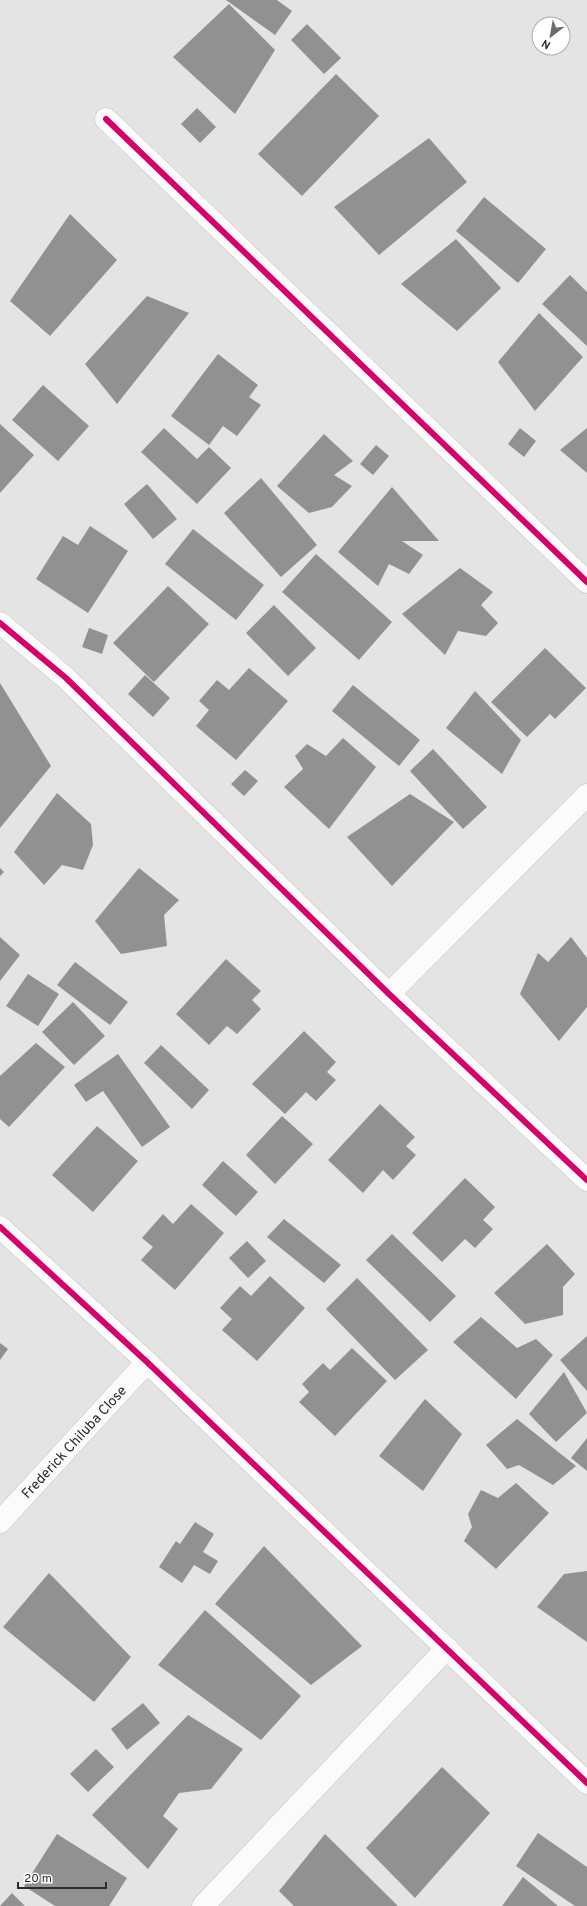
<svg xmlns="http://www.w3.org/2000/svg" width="587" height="1906" viewBox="0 0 587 1906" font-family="Overpass,sans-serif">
  <rect width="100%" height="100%" fill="#e4e4e4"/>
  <path fill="#919192" d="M226,0H277L292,11L275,35Z
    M229,4L275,50L235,114L173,57Z
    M307,24L341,58L324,74L291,40Z
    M336,74L379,116L302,196L258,154Z
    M197,108L216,127L200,143L181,124Z
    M429,138L467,182L379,255L334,207Z
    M484,197L546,249L518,283L456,231Z
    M70,214L117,260L50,336L10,301Z
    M456,239L501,288L457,331L401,284Z
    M570,275L587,292V346L542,304Z
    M147,296L189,313L117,404L85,364Z
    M539,313L583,357L535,411L498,362Z
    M218,354L258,385L249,397L261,405L237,436L223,426L209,445L171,416Z
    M43,385L89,426L58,461L12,420Z
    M0,424L34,455L0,493Z
    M164,428L197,459L209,447L231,468L197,504L141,452Z
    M520,428L536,441L524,457L508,444Z
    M587,428V473L560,450Z
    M324,434L353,461L334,475L352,486L332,507L309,513L277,486Z
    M376,445L389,456L373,475L360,464Z
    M261,478L317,545L281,577L224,513Z
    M147,484L177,519L153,539L124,504Z
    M392,487L439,541H402L423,555L409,574L389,564L378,586L338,552Z
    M90,526L128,551L88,613L36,579L63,536L78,545Z
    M193,529L264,585L236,620L165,564Z
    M316,554L392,622L359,660L282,592Z
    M460,568L493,592L481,605L498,623L486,636L458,631L445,655L402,614Z
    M168,586L209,624L154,682L113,643Z
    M274,605L316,648L288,676L246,633Z
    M89,628L108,635L102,654L82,647Z
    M545,648L586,688L555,719L550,714L527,737L491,702Z
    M249,668L288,701L236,760L196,726L209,710L199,701L217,680L229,690Z
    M145,675L170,698L153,717L128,694Z
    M0,683L51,766L0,828Z
    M353,685L420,740L399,766L332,711Z
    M475,691L521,740L502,774L446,728Z
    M343,738L376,767L329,829L284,787L303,769L295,756L307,744L326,756Z
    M433,749L487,807L463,829L410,771Z
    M245,770L258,781L244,796L231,784Z
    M57,793L91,824L93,845L83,870L62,865L44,885L14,852Z
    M410,794L454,822L392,886L347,837Z
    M0,868L4,872L0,876Z
    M139,868L179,900L164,915L167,946L121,954L95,921Z
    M0,937L20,955L0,981Z
    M571,937L587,958V1007L559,1041L520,994L538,953L548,962Z
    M226,959L261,991L252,1000L261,1009L237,1034L227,1026L209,1045L176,1014Z
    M75,962L128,1002L110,1025L57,985Z
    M28,974L59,994L38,1026L6,1006Z
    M73,1002L105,1036L74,1065L42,1032Z
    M304,1031L336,1062L327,1072L336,1080L316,1101L306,1092L285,1114L252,1084Z
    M36,1043L65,1067L9,1127L0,1119V1076Z
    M161,1045L209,1090L192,1109L144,1063Z
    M118,1054L170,1127L142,1147L103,1091L86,1102L74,1085Z
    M380,1104L415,1137L406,1146L416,1155L393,1180L383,1170L363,1193L328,1160Z
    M282,1116L313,1144L275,1184L246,1155Z
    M97,1126L138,1161L93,1212L52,1175Z
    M223,1161L258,1192L236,1216L202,1185Z
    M465,1178L495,1207L483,1220L493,1229L475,1248L465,1239L442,1262L412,1233Z
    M191,1204L224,1233L175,1290L141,1260L153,1247L142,1238L163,1214L173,1224Z
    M284,1219L341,1265L324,1283L267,1237Z
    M392,1234L456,1296L430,1322L366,1260Z
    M247,1241L266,1261L248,1278L229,1258Z
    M547,1244L575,1274L563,1287V1315L525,1324L494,1293Z
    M270,1276L305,1308L257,1361L222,1330L232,1319L220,1308L240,1286L251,1296Z
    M357,1278L428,1350L395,1380L326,1309Z
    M481,1317L517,1348L536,1339L553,1355L516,1399L453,1342Z
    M587,1336V1391L560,1360Z
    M0,1343L8,1349L0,1360Z
    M352,1348L387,1381L335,1436L299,1402L309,1392L302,1384L323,1363L330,1370Z
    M564,1372L587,1413L556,1442L529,1414Z
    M425,1399L462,1434L423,1491L379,1456Z
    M517,1419L576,1466L553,1485L519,1465L507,1469L486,1445Z
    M587,1438V1471L571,1458Z
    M516,1483L549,1513L496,1569L464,1541L472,1527L468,1514L481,1490L498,1498Z
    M195,1522L214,1534L203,1552L218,1561L210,1574L194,1565L182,1583L159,1567L176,1541L180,1544Z
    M264,1546L362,1646L311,1685L215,1604Z
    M587,1571V1642L537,1607L564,1574Z
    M49,1573L131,1657L94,1702L3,1627Z
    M205,1610L301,1696L261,1740L158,1665Z
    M143,1703L160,1723L127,1750L111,1729Z
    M188,1715L243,1749L211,1789L179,1793L163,1816L178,1829L148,1869L92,1815Z
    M96,1749L114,1767L88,1792L70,1774Z
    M442,1767L490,1813L415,1898L366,1848Z
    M538,1833L587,1867V1906H575L516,1866Z
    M57,1834L127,1878L109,1906H55L24,1886Z
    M325,1834L398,1906H294L279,1891Z
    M523,1877L558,1906H502Z
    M12,1893L25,1906H0Z"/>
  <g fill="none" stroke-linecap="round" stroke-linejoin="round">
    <g stroke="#c2c2c2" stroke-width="23">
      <g id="street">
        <path d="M106,119L587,582"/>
        <path d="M0,623L66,678L389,994L587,1180"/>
        <path d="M389,994L587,795"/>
        <path d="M0,1227L147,1362L587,1783"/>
        <path id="s1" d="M0,1522L147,1362"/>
        <path d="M203,1906L447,1648"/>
      </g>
    </g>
    <use href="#street" stroke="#fbfbfb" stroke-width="22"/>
    <g stroke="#fff" stroke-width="8">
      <path id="cycleway" d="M106,119L587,582
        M0,623L66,678L389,994L587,1180
        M0,1227L147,1362L587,1783"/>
    </g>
    <use href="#cycleway" stroke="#d6006c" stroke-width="6"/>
  </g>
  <g text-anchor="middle" stroke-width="4" stroke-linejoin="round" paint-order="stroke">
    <g font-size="14" fill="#2c2c2d" stroke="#fff">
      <text dy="5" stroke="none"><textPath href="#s1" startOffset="109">Frederick Chiluba Close</textPath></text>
    </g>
  </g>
  <g transform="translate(551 36) rotate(211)"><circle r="19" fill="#ffffff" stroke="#ababab"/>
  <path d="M0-3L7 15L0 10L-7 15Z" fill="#6c6c6d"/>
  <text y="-6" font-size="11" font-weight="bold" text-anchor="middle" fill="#2c2c2d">N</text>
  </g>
  <path d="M18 1882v6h88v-6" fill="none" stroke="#2c2c2d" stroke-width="2"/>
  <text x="24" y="1882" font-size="12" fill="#2c2c2d" stroke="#ffffff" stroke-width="3" paint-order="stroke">20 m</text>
</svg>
